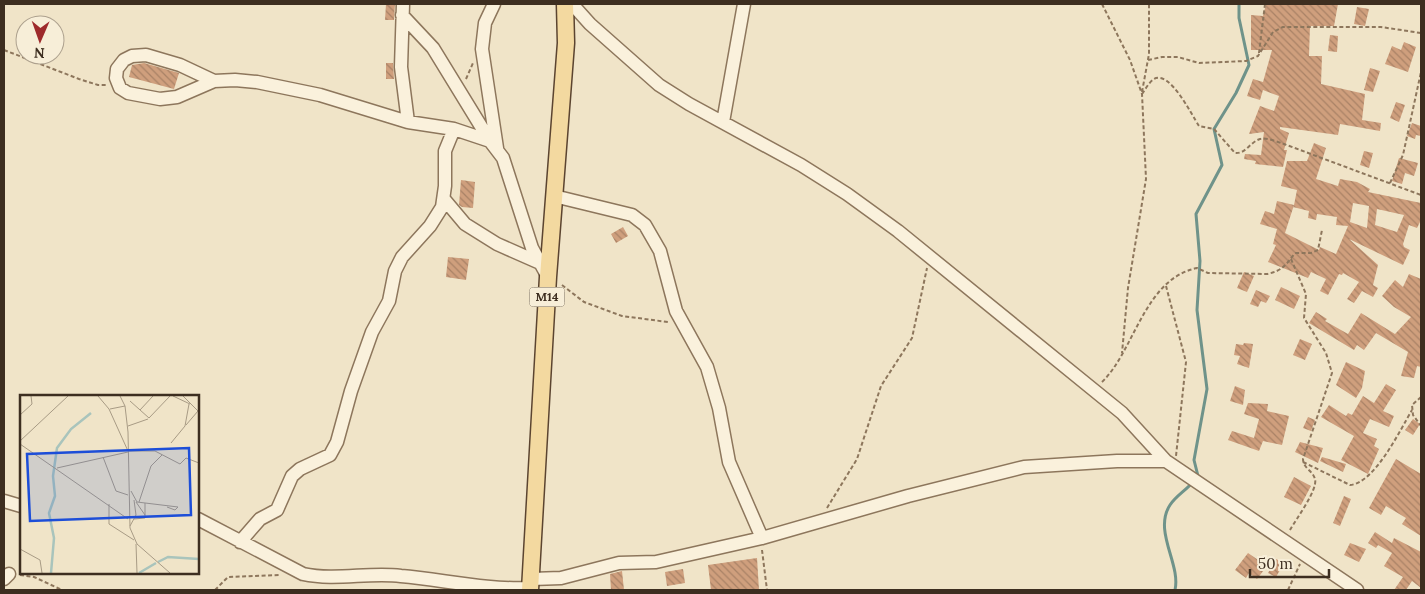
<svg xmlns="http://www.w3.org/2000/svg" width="1425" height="594" viewBox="0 0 1425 594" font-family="Lora,serif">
  <defs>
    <pattern id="building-back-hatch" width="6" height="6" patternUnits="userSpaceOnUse" patternTransform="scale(1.25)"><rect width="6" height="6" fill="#cf9f7d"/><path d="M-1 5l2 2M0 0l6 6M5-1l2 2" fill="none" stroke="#a98266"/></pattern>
  </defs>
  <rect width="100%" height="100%" fill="#f0e4c8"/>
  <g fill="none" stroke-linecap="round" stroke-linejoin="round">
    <path stroke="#6f938a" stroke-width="3" d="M1196,478L1198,476L1194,460L1207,389L1197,310L1200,261L1196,214L1222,165L1214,129L1236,93L1249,65L1239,18V4
      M1175,590C1181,564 1153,531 1170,505C1176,496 1185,491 1192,483"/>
  </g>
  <path fill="url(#building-back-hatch)" fill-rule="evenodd" d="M386,4H395L394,20H385Z
    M1266,4H1338L1334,26H1310L1309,56H1322L1321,84L1365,94L1362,120L1381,123L1380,131L1340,124L1338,135L1280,127V129L1289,133L1284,150H1287L1283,167L1255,164L1256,161L1244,159L1245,154L1261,155L1264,132L1249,134L1260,106L1274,111L1279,96L1263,90L1260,100L1247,96L1253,79L1263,82L1272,50H1251V15L1263,16Z
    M1357,7L1369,9L1365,26L1354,24Z
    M1330,35L1338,36L1337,52L1328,51Z
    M1404,42L1416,47L1408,72L1385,64L1392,46L1401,50Z
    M144,63L179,73L174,89L129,77L132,65Z
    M386,63H393L394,79H386Z
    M1370,68L1380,71L1373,92L1364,90Z
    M1396,102L1405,105L1399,122L1390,118Z
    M1412,123L1421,126V136L1416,135L1415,139L1407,136Z
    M1314,143L1326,148L1316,179L1338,186L1340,179L1357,182L1370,189L1368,192L1421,203V220L1417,228L1409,225L1403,244L1404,247L1410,250L1403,265L1349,239L1378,265L1373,285L1378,288L1373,297L1362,291L1354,303L1347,299L1359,282L1343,273L1342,275L1339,274L1328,295L1320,291L1326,279L1311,272L1308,278L1268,262L1276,245L1273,244L1277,229L1260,224L1265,211L1274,214L1277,201L1294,205L1297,190L1281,186L1287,161H1307ZM1353,203L1369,206L1367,228L1350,222ZM1294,205L1293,207L1309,211L1308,218L1316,220L1317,214L1337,217L1336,225L1348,226L1336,254L1320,247L1319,250L1285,233ZM1377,209L1404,215L1397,232L1375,225Z
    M1364,151L1373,153L1369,168L1360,165Z
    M1399,158L1418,163L1414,176L1405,173L1402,184L1392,181Z
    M461,180L475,182L473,208L462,207L459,205Z
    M623,227L628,236L616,243L611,234Z
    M448,257L469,259L466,280L446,277Z
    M1244,272L1254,276L1247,292L1237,288Z
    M1409,274L1421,279V367L1417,366L1414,378L1401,376L1408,352L1376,333L1364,350L1357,345L1354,350L1309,323L1316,312L1327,319L1325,321L1348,334L1361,313L1395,334L1411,317L1394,307L1382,296L1395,280L1403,287Z
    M1281,287L1300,296L1294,309L1275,300Z
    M1256,290L1270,296L1266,303L1261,301L1258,307L1250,304Z
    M1300,339L1312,344L1305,360L1293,355Z
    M1244,343L1253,344L1249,368L1237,364L1240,356L1234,355L1236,344L1243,345Z
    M1346,362L1365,371L1362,388L1356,398L1336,385Z
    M1386,384L1396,390L1383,411L1394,416L1389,427L1370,419L1363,433L1377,439L1374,446L1379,449L1368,474L1341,460L1354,436L1321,417L1329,405L1346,416L1348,413L1352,415L1363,396L1374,403Z
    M1235,386L1245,390L1243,405L1230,401Z
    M1248,403L1268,404L1267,411L1289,416L1282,445L1263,441L1259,451L1228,440L1232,431L1254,438L1259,419L1244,414Z
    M1308,417L1315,420L1311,431L1303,428Z
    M1413,419L1420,424L1413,435L1405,430Z
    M1300,442L1323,448L1318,463L1295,452Z
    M1322,457L1346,464L1343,472L1320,461Z
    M1396,459L1421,474V536L1402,524L1406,518L1386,506L1381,515L1369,508Z
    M1294,477L1311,486L1301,505L1284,497Z
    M1344,496L1351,499L1340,526L1333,523Z
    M1375,532L1392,543L1394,538L1421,552V588L1412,581L1406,590H1394L1403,577L1384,566L1392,553L1378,545L1376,548L1368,543Z
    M1350,543L1366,549L1359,562L1344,555Z
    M1248,553L1267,566L1257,579L1249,573L1246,578L1235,570Z
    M757,558L759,590H711L708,565Z
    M1276,559L1284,563L1276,577L1268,573Z
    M683,569L685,583L667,586L665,572Z
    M622,571L624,590H611L610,574Z"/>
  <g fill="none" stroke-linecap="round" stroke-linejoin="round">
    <g stroke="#8d765c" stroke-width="15">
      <path id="minor" d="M403,4L401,67L408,122
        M494,4L485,23L482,49L497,148
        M572,4L590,24L659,85L689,104L801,165L847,194L898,231L1122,413L1166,461L1357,590
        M402,15L433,48L490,141
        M214,81L180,65L146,55L132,56L124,60L117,69L116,78L120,88L128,93L160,99L177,97L214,81L235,80L257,82L320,95L408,122L454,129L490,141L503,158L532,248L548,277
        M723,122L744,4
        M554,196L632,215L645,225L660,251L676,311L707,367L719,408L729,462L762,538
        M444,199L465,224L497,244L540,263
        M4,501L21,506
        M198,519L303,574C336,581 368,572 401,576C445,580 486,590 530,588
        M240,542L260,519L277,510L292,476L300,469L330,455L337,442L351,391L372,332L389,301L395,271L402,257L430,226L442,207L445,186V151L454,129
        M4,579L9,574
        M532,579L561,578L619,563L656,562L762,538L908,496L1024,467L1117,461H1166"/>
    </g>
    <g stroke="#5b4430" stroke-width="19">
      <path id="major" d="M530,590L548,277L566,43L565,4"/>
    </g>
    <path stroke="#8d765c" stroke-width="2" stroke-dasharray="4 2.5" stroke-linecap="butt" d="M1102,4L1130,60L1142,94L1146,179L1128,288L1122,353
      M4,50L79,79L98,85H108
      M1259,53L1265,4
      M1148,60L1162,57H1178L1199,63L1246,61L1258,56L1273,32L1283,27H1381L1421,33
      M466,79L473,63
      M1142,92L1149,54V4
      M1142,94C1145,90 1149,82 1154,79C1170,70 1191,114 1199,126L1214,129L1235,153C1246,154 1250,142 1260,139C1267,137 1277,142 1284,144L1421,195
      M1390,183L1403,155L1421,72
      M562,285L584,302L622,316L668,322
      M1166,286L1186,362L1176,456
      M1102,382C1135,350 1144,279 1197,268L1208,273L1267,274C1282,271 1286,265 1295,253H1311L1318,250L1322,230
      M1421,397L1412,405L1413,415L1421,426
      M1303,462L1350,485C1375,483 1400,430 1412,410
      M827,508L857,459L881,386L912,338L927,268
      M1290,530C1296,519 1318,490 1315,479C1313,471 1303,468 1303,459L1332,373L1326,353L1304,318L1306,294L1291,259
      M762,550L767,590
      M20,575L34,577L62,590
      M215,590L228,577L280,575
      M1288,590L1300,564"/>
    <use href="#minor" stroke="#faf1dc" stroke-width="12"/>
    <use href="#major" stroke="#f3d9a0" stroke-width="16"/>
  </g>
  <g text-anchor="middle" stroke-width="4" stroke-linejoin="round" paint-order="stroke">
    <rect fill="#f7eed8" stroke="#756857" stroke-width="1" x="529.5" y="287.5" width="35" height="19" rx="4"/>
    <g font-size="12" font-weight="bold" fill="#3d2e20">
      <text x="547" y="301">M14</text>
    </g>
  </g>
  <g transform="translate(20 395)">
    <rect width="179" height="179" fill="#f0e4c8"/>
    <path fill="none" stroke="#a9c4bc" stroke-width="2.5" d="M138,167L148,162L179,164M31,178L34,143L29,118L35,101L33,81L37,53L51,34L71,18M119,178L136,168"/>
    <path fill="none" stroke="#a89b85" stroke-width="1" d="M78,1L89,14L108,56M100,1L105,11L108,37L110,133L117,149L150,178M153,1L170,9M163,1L179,17M110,6L129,23L150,1M90,14L105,11M120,15L133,1M0,20L12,9L11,1M166,30L178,16M108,31L128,24M0,46L48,1M151,48L165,31L169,9M0,49L108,124M109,56H135L160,69L166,63L179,68M83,62L96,96L108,100M37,73L108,57M111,96L117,107L158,112L155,115L147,112M116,107L125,120M119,107L131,71L142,60M89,109V129L114,145M114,124L125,123V108M110,131L116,120L114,105M116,149L117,178M0,154L20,165L22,178"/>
    <path fill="#1d4ed8" fill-opacity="0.15" stroke="#1d4ed8" stroke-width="2.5" d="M169,53L171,120L10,126L7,59Z"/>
    <rect width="179" height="179" fill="none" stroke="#3d2e20" stroke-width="2.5"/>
  </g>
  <rect width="1425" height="594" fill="none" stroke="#3d2e20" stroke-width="10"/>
  <g transform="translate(40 40) rotate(182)"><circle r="24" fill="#f7eed8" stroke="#ada18e"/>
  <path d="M0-4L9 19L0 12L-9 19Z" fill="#9e2a2b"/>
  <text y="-8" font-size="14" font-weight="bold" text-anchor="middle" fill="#3d2e20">N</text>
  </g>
  <path d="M1250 569v8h79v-8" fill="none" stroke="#3d2e20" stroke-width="2.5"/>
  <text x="1258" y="569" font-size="15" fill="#3d2e20" stroke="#f7eed8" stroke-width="4" paint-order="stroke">50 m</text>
</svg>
